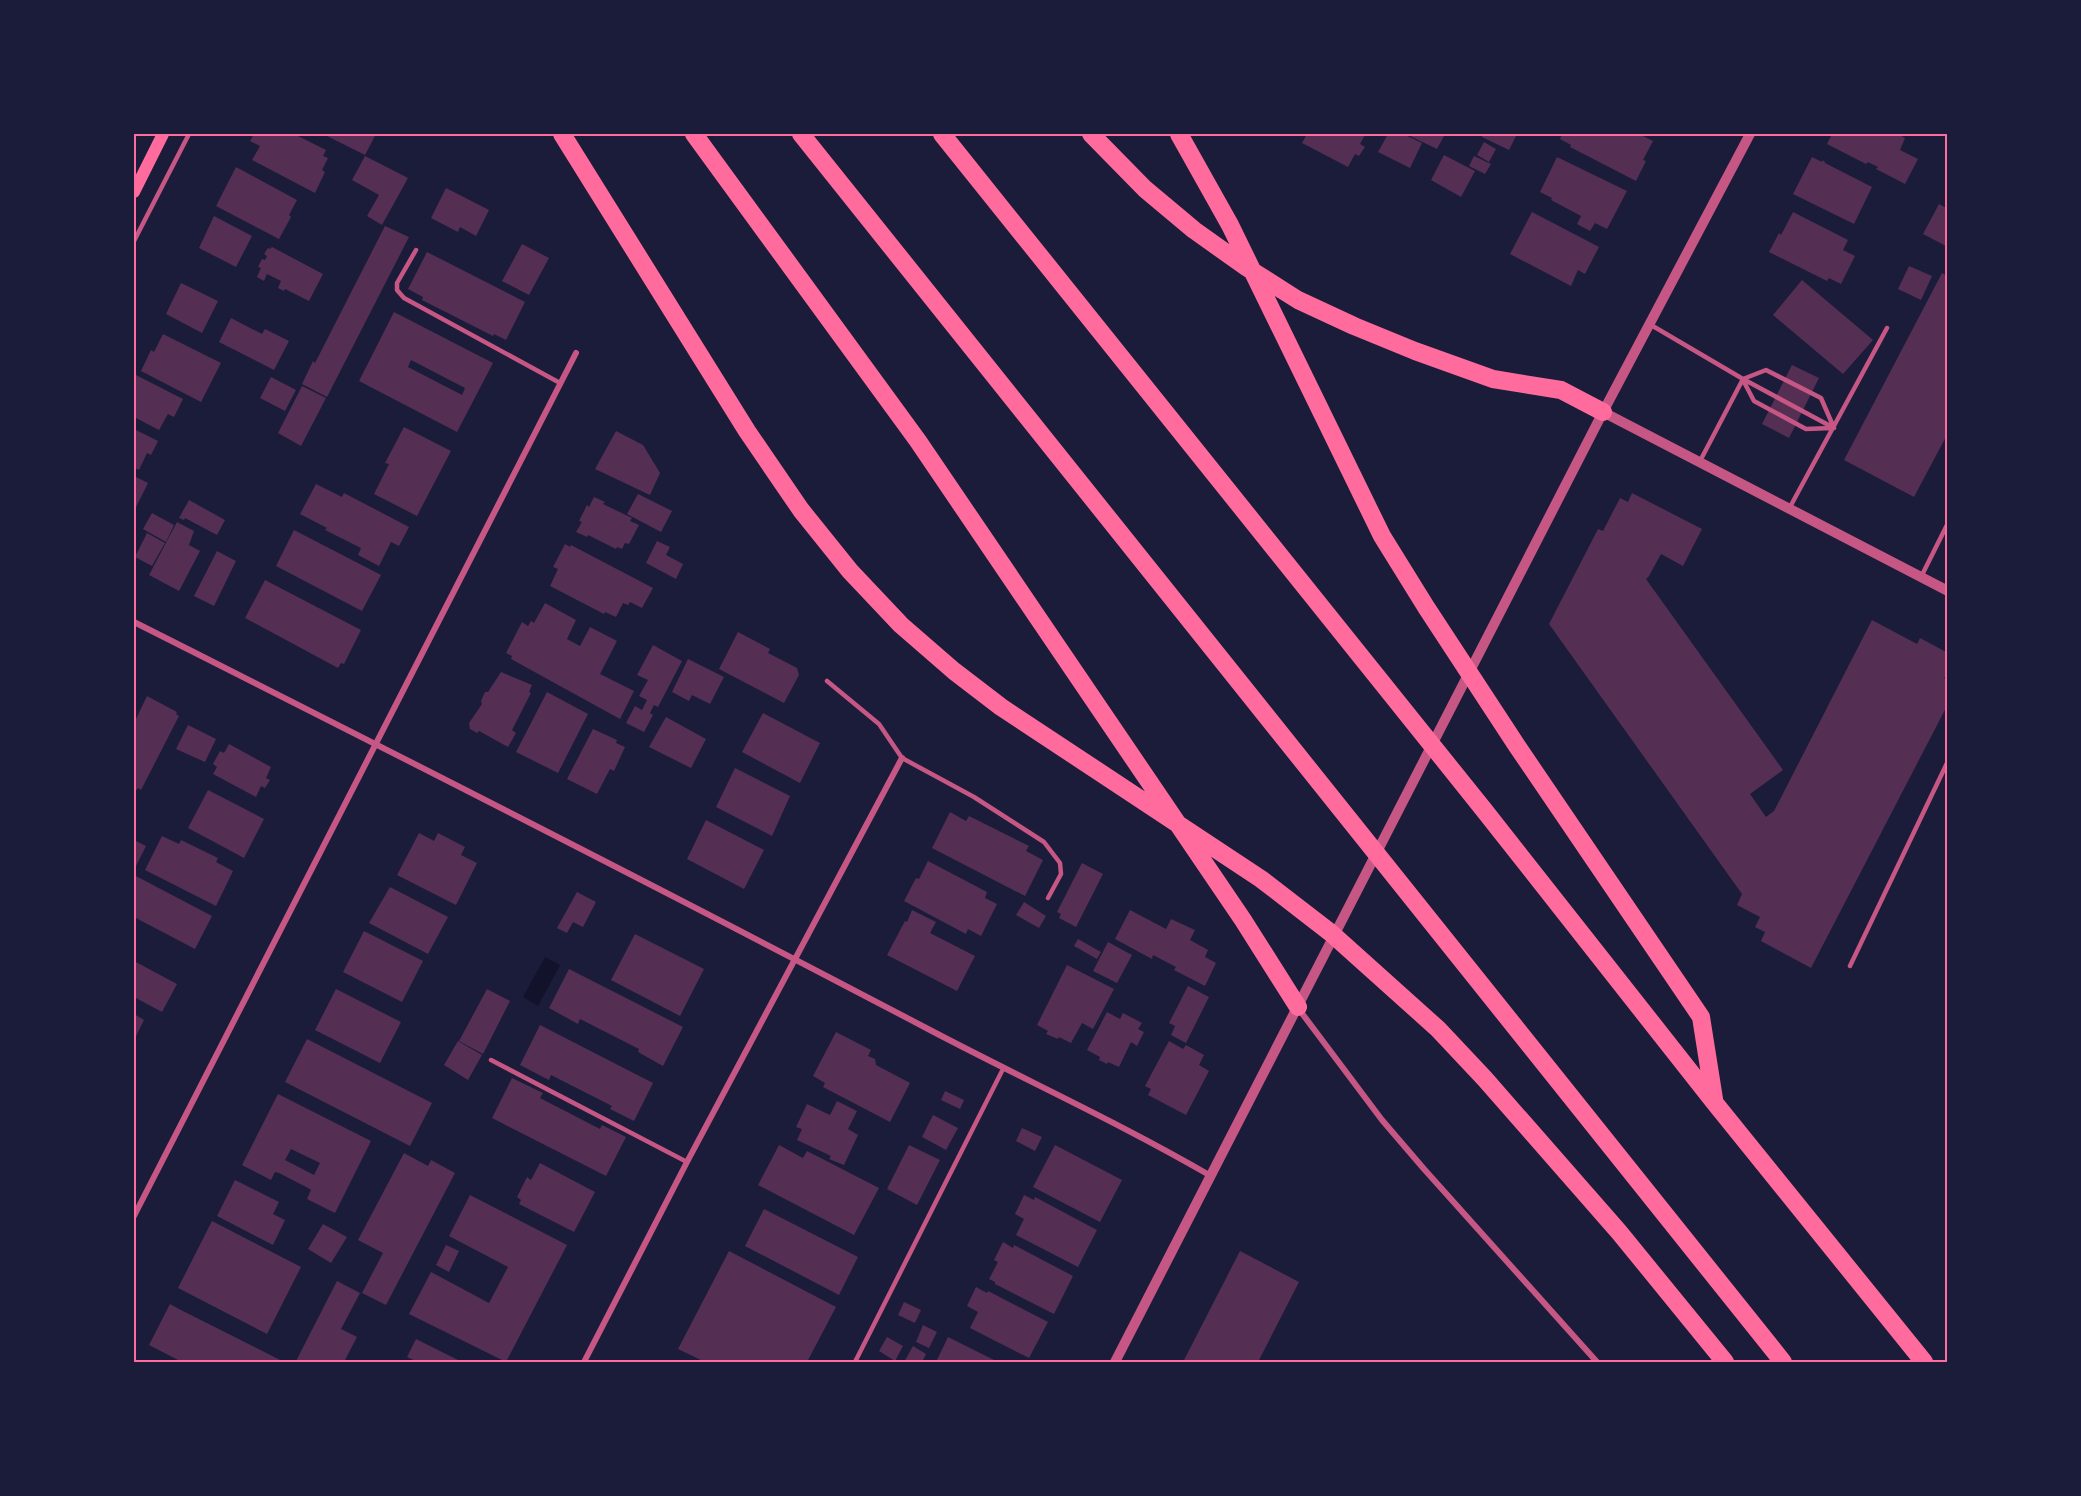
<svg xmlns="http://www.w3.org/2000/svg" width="2081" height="1496" viewBox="0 0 2081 1496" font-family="Ubuntu,sans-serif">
  <rect width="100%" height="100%" fill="#1b1b3a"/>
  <path fill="#12122b" d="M545,957L560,965L538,1006L523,997Z"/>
  <path fill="#542f53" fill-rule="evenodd" d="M254,134H294L326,150L323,156L328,158L322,170L325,172L315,193L252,160L260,146L250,141Z
    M323,134H376L365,155Z
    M1307,134H1362L1365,135L1360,144L1365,147L1359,156L1355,154L1348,167L1302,143Z
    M1388,134H1403L1422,143L1410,168L1378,152Z
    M1406,134H1445L1437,149Z
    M1484,134H1517L1509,150L1482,137Z
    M1562,134H1639L1653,141L1643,160L1646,161L1636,181L1570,147L1571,145L1560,139Z
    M1832,134H1898L1905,138L1900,150L1918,159L1905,184L1876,169L1878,167L1868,162L1866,164L1827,144Z
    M1484,142L1496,149L1489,162L1477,155Z
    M1444,155L1475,171L1461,197L1431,180Z
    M365,156L408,178L382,225L367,216L379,195L352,180Z
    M1474,156L1491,164L1485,174L1469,166Z
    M1557,157L1627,191L1607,229L1595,223L1590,231L1577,224L1581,216L1551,200L1552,198L1540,192Z
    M1812,157L1822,162V160L1825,162V163L1872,187L1854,224L1793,194Z
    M236,167L297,200L289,215L291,217L279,239L216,206Z
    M446,188L489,210L476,236L460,227L458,232L431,218Z
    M1939,204L1948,209V247L1923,234Z
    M1532,212L1599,247L1585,274L1578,270L1571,286L1510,254Z
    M1793,212L1848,240L1843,250L1855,256L1841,284L1829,278L1827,281L1769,252L1779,233L1781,235Z
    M214,216L252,236L236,267L199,248Z
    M385,226L409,237L327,397L302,384L313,361L315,363Z
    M522,244L549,258L529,295L502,281Z
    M272,247L323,274L309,301L285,289L284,291L278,288L281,281L267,274L264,281L257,277L261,268L258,267L262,259L265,260L267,256L264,254L268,248L270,249Z
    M427,252L525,302L506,340L494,334L493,336L422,300L423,297L408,289Z
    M1909,266L1932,276L1921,300L1898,289Z
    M1942,273L1948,276V433L1914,497L1844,460Z
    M1802,280L1873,340L1843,374L1773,315Z
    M181,283L218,301L202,333L166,314Z
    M394,312L493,363L457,432L359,381ZM411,360L465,388L462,395L408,367Z
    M231,318L262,334L265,329L289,341L274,370L219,342Z
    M163,334L221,363L201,402L141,371L151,350L154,352Z
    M1792,365L1819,378L1789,438L1762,424Z
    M134,374L183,399L174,417L168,414L159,430L134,417Z
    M271,377L296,390L285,411L260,398Z
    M302,386L326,398L301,446L278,433Z
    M404,427L451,451L417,516L374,494L389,464L385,463Z
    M134,429L158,441L151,455L147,453L139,470L134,468Z
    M616,431L643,445L660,473L650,495L595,469Z
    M134,476L148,483L134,511Z
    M316,484L342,497L344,493L409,527L399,546L391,542L379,566L358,555L361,548L325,530L327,528L300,514Z
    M1632,493L1702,529L1683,566L1661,554L1649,576L1646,579L1783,770L1750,794L1766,817L1774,811L1872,620L1917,644L1920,638L1948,653V672L1944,678L1948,680V704L1811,968L1761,941L1765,932L1755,927L1760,917L1737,905L1742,894L1549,624L1598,529L1603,531L1620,498L1628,502Z
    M638,494L672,511L661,532L627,514Z
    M594,497L605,502L603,504L632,518L630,521L639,525L629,544L625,543L622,549L617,547L616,549L588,535L587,537L576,532L582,522L579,521L587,505L589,507Z
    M189,500L225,520L217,535L185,518L184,520L179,518Z
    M152,513L174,525L166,542L143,529Z
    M177,522L194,531L189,545L200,551L179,591L149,575Z
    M294,530L381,575L362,611L276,566Z
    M147,533L165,543L152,566L135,557Z
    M657,541L670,547L666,555L683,564L676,579L646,563Z
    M565,544L570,547L571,545L653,588L642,608L630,602L628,605L623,603L616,617L605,612L604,614L550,586L558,569L553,567Z
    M217,551L236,561L214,606L194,596Z
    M265,580L361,630L344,664L341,663L338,668L245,618Z
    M545,603L576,620L567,639L580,646L590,627L617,641L600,674L634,691L620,719L511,659L512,656L506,653L522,622L528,626L531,621L534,623Z
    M738,632L770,649L768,653L797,668L799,675L784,703L719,669Z
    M653,645L682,661L658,707L654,705L650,713L653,715L644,732L626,723L635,706L642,710L647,700L639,696L648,680L637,675Z
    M688,659L724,677L710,704L692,695L689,701L672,692Z
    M501,672L532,685L529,692L531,693L512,730L516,733L508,747L479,731L477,733L470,729L469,723L482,704L481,701L485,692H488Z
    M547,692L588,714L558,773L516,752Z
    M147,696L177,712L176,714L179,716L141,790L138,788L137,790L134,789V723Z
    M763,713L820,743L800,783L742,752Z
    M666,717L706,739L691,768L649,747Z
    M188,725L216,739L205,762L176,749Z
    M593,729L617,740L616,743L625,747L614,771L610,769L597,794L567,779Z
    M229,744L271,767L266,778L270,780L265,788L261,786L256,797L213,774L217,767L213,764L220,751L224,753Z
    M735,768L790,796L772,836L716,807Z
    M208,790L264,819L244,858L188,828Z
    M950,812L966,821L969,816L1029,846L1026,851L1043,860L1025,896L932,848Z
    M706,820L764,850L744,889L687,859Z
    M419,833L434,841L438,833L465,847L461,855L477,863L456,905L397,875Z
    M162,836L179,844L181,840L218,858L216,862L233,871L216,906L145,870Z
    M134,840L146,846L134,870Z
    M928,861L987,892L985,898L997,904L981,936L968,929L966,934L904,901L916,878L919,879Z
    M1082,863L1103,874L1076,927L1059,918L1061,914L1057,912Z
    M134,875L212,916L195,949L134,917Z
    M390,887L448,917L428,954L369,923Z
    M577,892L596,902L583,927L573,922L567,933L557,928Z
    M1024,902L1046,916L1039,928L1016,915Z
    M912,910L936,922L930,933L975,956L957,991L887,955L905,921L907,922Z
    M1130,910L1166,929L1171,919L1195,930L1190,940L1208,950L1205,957L1216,963L1205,986L1174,970L1176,967L1153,955L1152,959L1115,939Z
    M364,931L423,961L402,1002L343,972Z
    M635,934L704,969L680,1016L611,980Z
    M1078,939L1101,952L1097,959L1074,946Z
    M1108,942L1132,955L1117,983L1093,971Z
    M134,961L177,984L162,1012L134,997Z
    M1067,965L1114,989L1093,1029L1082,1023L1071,1043L1059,1037L1058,1039L1046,1034L1048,1031L1037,1025Z
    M569,969L683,1027L663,1066L638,1052L639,1049L580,1019L578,1024L549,1008Z
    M1188,986L1209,997L1186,1043L1171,1035L1175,1026L1169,1023Z
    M336,989L401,1022L380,1063L315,1030Z
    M487,989L510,1001L483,1054L459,1041Z
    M1107,1012L1120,1019L1123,1013L1142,1023L1138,1029L1144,1032L1137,1046L1131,1042L1119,1067L1108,1062L1107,1064L1099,1060L1100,1057L1087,1050Z
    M134,1014L144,1020L134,1040Z
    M540,1025L653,1083L634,1121L610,1109L612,1106L551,1075L549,1080L520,1065Z
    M836,1032L871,1050L868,1056L875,1059L876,1065L910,1083L890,1122L823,1087L825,1083L813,1076Z
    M307,1039L432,1103L410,1146L285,1082Z
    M458,1041L482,1055L468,1080L444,1065Z
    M1169,1041L1183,1049L1186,1045L1204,1055L1199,1065L1209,1071L1186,1115L1148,1095L1151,1089L1145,1086Z
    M512,1078L543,1093L540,1098L600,1129L602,1125L626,1137L606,1176L492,1118Z
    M945,1091L964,1100L960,1109L941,1100Z
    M278,1094L371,1141L335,1213L307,1199L311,1190L308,1188L279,1173L275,1172L271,1180L242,1165ZM291,1149L320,1163L314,1175L285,1160Z
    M837,1101L857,1111L848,1129L858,1135L844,1165L829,1159L831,1156L797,1140L802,1129L796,1127L807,1104L830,1115Z
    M933,1115L958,1128L946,1150L922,1137Z
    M1022,1128L1042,1137L1035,1151L1016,1141Z
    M779,1145L803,1158L807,1151L879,1188L854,1235L758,1185Z
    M909,1145L940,1160L917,1205L887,1189Z
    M1055,1145L1122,1180L1100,1222L1033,1187Z
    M404,1153L428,1166L431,1160L455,1173L386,1305L362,1293L383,1253L358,1240Z
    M540,1163L595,1192L574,1232L519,1204L521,1200L517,1197L527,1177L531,1180Z
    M235,1180L279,1202L273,1214L285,1220L273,1245L217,1216Z
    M470,1195L567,1245L506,1362L409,1314L431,1272L489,1303L508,1267L449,1236Z
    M1024,1195L1034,1200L1035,1197L1097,1230L1078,1267L1016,1235L1024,1219L1015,1214Z
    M764,1209L858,1257L839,1295L745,1246Z
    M212,1221L301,1267L267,1334L178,1288Z
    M323,1224L347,1237L331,1263L308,1249Z
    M1003,1242L1013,1248L1014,1245L1073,1276L1054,1314L995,1284V1282L989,1279L998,1262L994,1260Z
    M446,1245L459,1251L449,1272L436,1265Z
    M729,1251L836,1307L807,1362H705L678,1349Z
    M1240,1251L1299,1282L1258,1362H1183Z
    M337,1281L360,1293L341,1329L357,1337L344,1362H299L296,1361Z
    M976,1287L987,1293L988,1291L1048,1322L1029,1358L970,1328L978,1312L967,1306Z
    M904,1302L921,1310L915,1323L898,1315Z
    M170,1304L179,1309L284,1362H182L149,1345Z
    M923,1325L937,1332L929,1348L916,1342Z
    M887,1337L903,1346L895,1361L879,1351Z
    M948,1337L998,1362H936Z
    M416,1339L462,1362H418L407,1357Z
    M913,1346L926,1354L922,1362H904Z"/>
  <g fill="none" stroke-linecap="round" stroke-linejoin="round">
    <path stroke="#c65784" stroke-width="4.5" d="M134,241L189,134
      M416,250L397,283V290L404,298L560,383
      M1651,325L1743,379L1834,428
      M1743,380L1754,401L1806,429L1831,428
      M1699,463L1743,379L1766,370L1821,398L1834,428
      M1790,507L1887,328
      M1921,577L1948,523
      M827,681L879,724L902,758L974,797L1044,842L1060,863L1061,874L1048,898
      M1850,966L1948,761
      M491,1060L687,1162
      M855,1362L1003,1069"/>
    <path stroke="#c65784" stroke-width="6" d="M134,622C400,756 666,891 930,1030C1023,1079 1120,1123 1211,1176
      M1298,1008L1382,1120L1424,1169L1597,1362
      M134,1216L576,353
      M584,1362L687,1162L902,758"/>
    <path stroke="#c65784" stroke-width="10" d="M1603,412L1948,591
      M1115,1362L1603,412L1750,134"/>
    <path stroke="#ff6b9d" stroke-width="12" d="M134,192L163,134"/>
    <path stroke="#ff6b9d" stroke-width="18" d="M562,134L747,431L801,510L850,571L901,625L954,671L1001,707L1261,879L1331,933L1438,1029L1485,1079L1619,1232L1725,1362
      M694,134L918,441L1243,920L1298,1007
      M801,134L1783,1362
      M942,134L1484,810L1714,1102L1924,1362
      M1091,134L1145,189L1194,230L1246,267L1298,300L1354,326L1415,351L1493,379L1561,390L1603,412
      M1179,134L1230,225L1382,536L1426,607L1517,746L1701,1017L1714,1099"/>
  </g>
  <rect width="2081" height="1496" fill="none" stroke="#1b1b3a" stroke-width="270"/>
  <rect x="135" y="135" width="1811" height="1226" fill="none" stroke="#ff6b9d" stroke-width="2"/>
</svg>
